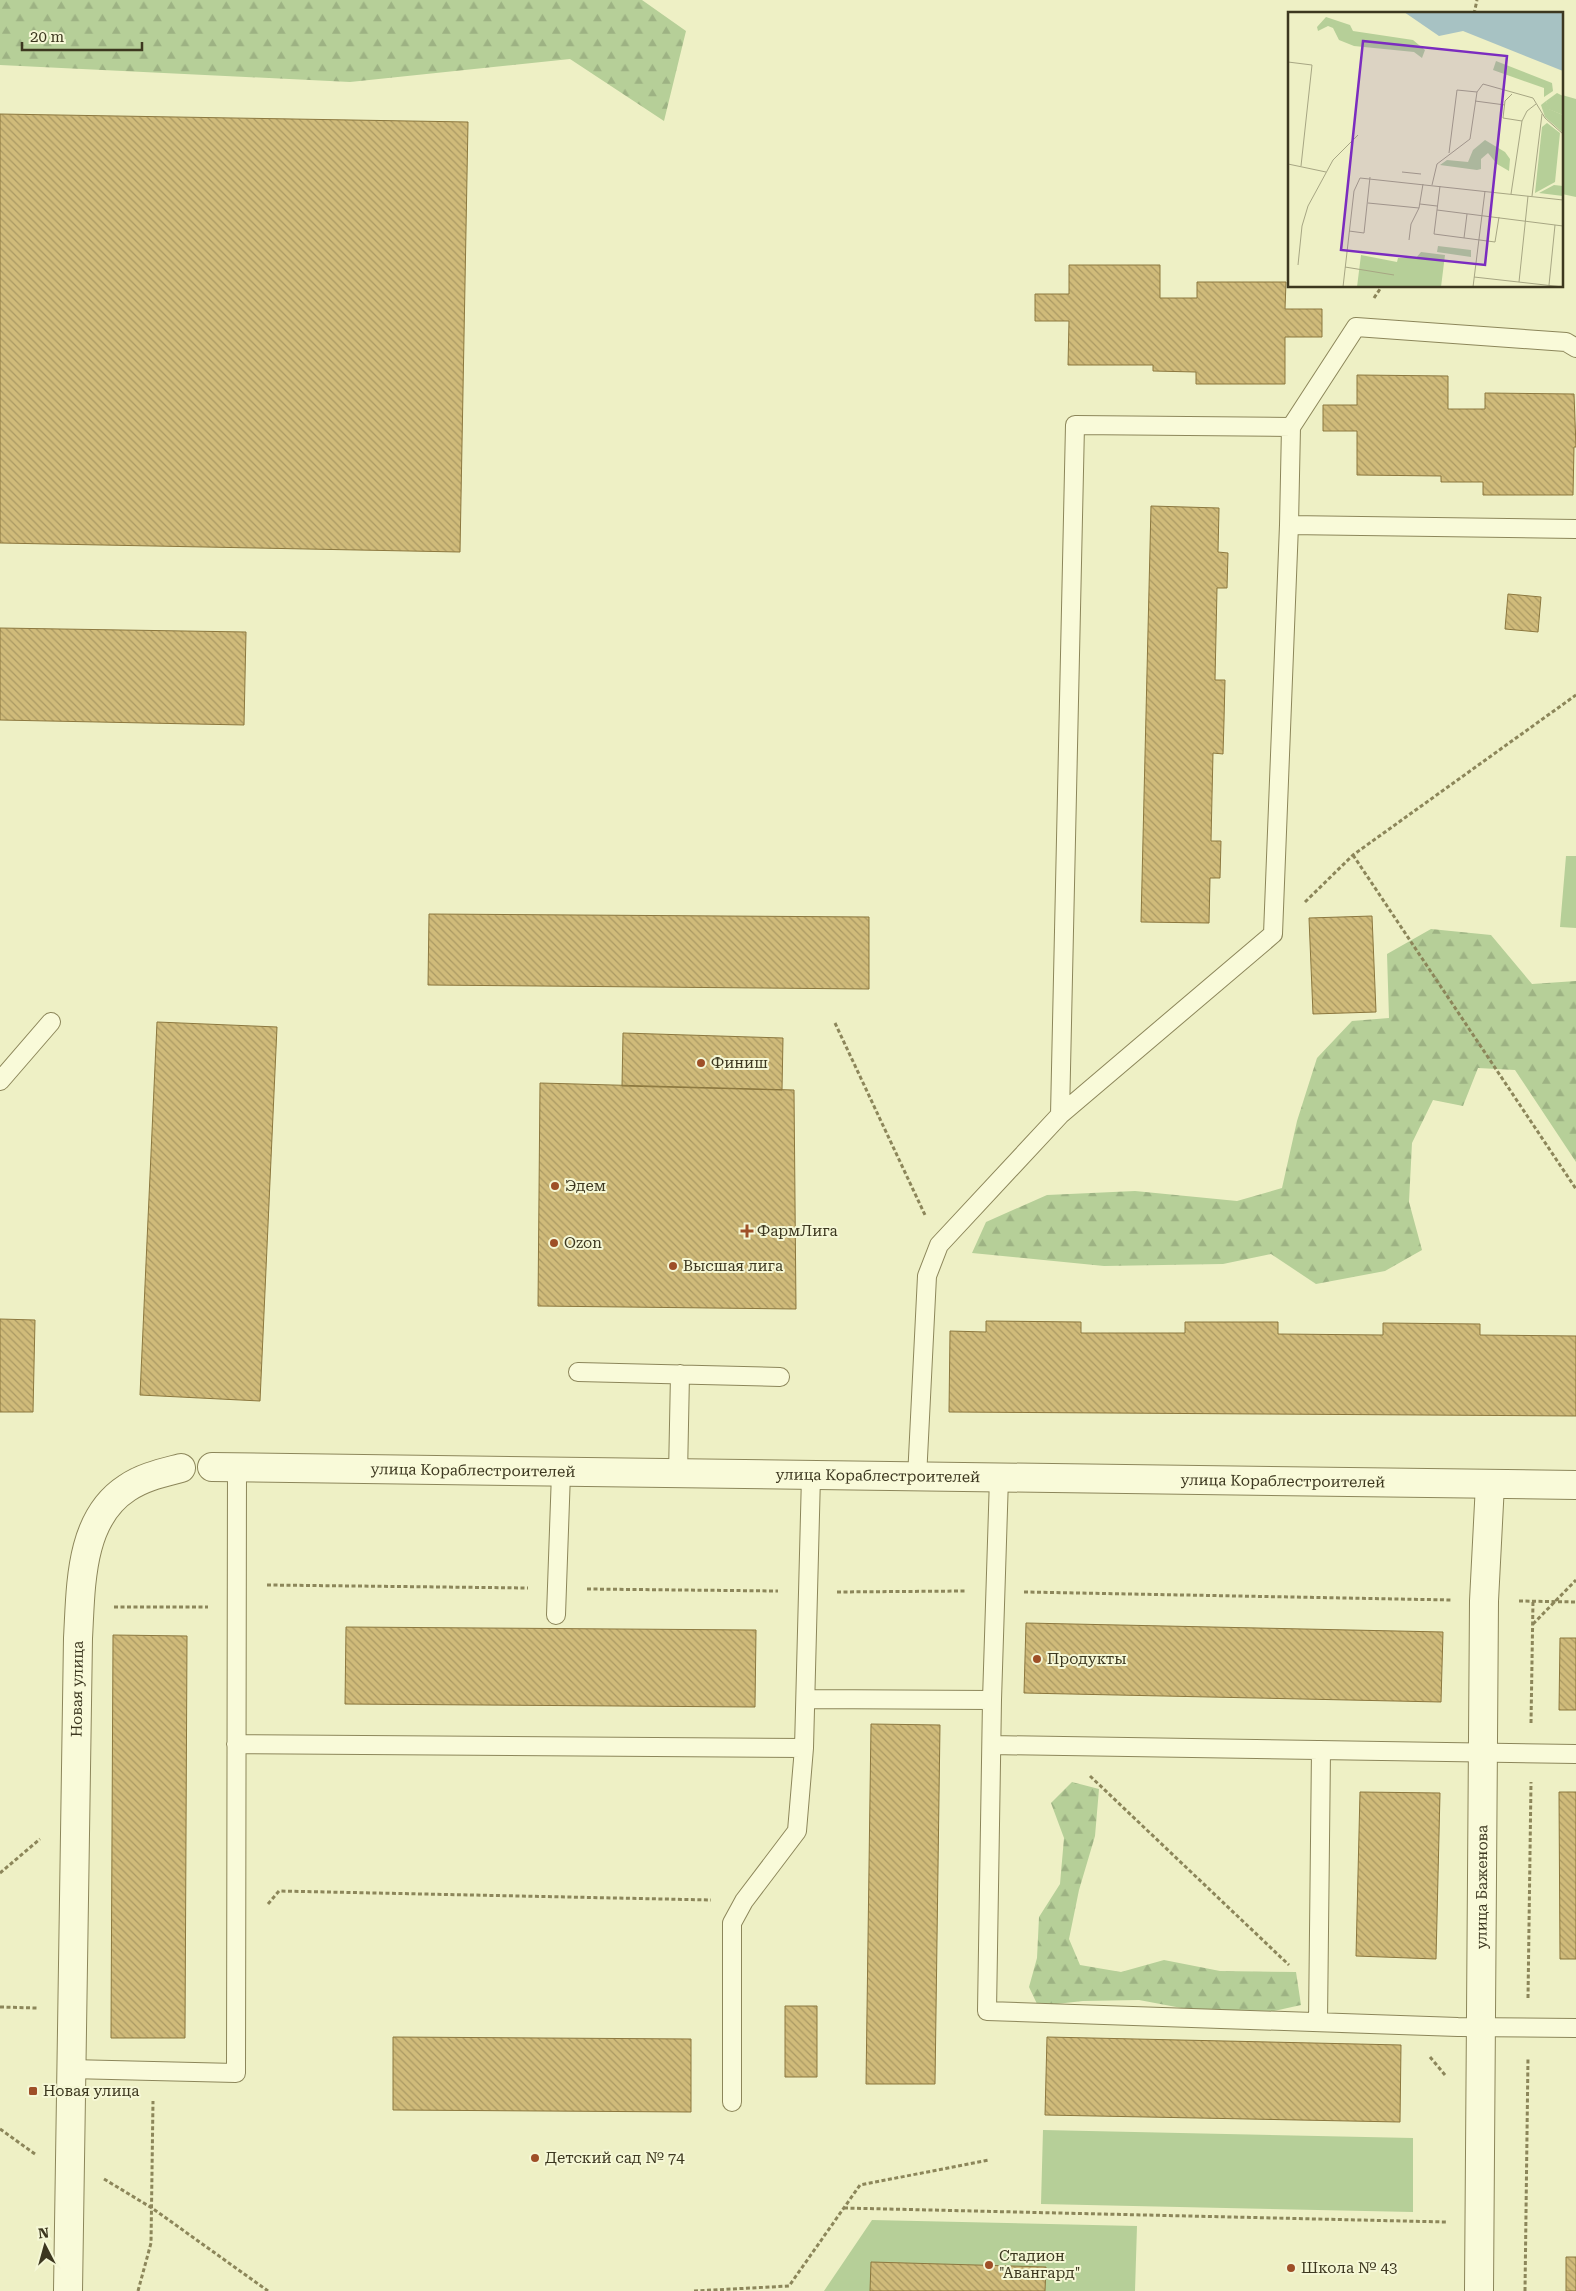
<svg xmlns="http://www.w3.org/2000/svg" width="1576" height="2291" viewBox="0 0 1576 2291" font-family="'Roboto Serif',serif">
  <defs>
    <pattern id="forest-firs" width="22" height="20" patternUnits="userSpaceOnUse" patternTransform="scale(1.25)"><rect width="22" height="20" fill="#b6cf98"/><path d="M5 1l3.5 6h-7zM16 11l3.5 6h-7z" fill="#9db283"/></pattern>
    <pattern id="building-back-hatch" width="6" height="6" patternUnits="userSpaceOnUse" patternTransform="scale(1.25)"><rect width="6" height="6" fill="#d0bb7a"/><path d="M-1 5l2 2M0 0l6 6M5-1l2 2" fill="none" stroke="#aa9963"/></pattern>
  </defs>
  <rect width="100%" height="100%" fill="#eef0c5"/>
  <path fill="#b6cf98" d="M1562,95L1576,99V197L1562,194Z
    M1566,856H1576V928L1560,927Z
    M1043,2130L1413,2138V2212L1041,2204Z
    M872,2220L1137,2226L1135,2291H824Z"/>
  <path fill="url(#forest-firs)" d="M0,0H642L686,31L664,121L570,59L350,82L0,65Z
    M1431,929L1491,935L1532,984L1576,981V1162L1515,1070L1478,1068L1463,1106L1433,1100L1412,1143L1409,1202L1422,1250L1385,1271L1316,1284L1271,1254L1223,1264L1104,1266L972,1253L986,1222L1047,1195L1135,1191L1237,1201L1282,1188L1297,1121L1317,1058L1352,1021L1389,1018L1387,954Z
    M1072,1782L1099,1789L1095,1836L1079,1890L1069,1939L1080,1965L1121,1972L1164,1960L1220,1971L1296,1972L1301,2005L1274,2011L1187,2009L1139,2000L1083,2001L1038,2006L1029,1987L1037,1958L1039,1917L1060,1884L1064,1838L1051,1803Z"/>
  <path fill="url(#building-back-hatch)" stroke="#8c783f" d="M0,114L468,122L460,552L0,543Z
    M1069,265H1160V298H1197V282H1286L1285,309H1322V337H1285V384H1196V372L1153,371V365H1068L1069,321H1035V294H1069Z
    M1357,375L1448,376V409H1485V393L1574,394L1576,447H1574L1573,495H1483V482H1441V476L1357,475V431H1323V405H1357Z
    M1151,506L1219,508L1218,552L1228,553L1227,588H1217L1215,680H1225L1224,721L1223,754L1213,753L1211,841H1221L1220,878H1210L1209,923L1141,922Z
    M1508,594L1541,597L1538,632L1505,629Z
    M0,628L246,632L244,725L0,720Z
    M429,914L869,917V989L428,985Z
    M1372,916L1376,1012L1313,1014L1309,918Z
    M157,1022L277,1027L260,1401L140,1395Z
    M623,1033L783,1038L782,1090L622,1086Z
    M540,1083L794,1090L796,1309L538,1306Z
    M0,1319L35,1320L33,1412H0Z
    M986,1321L1081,1322V1333H1185V1322H1278V1334L1383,1335V1323L1480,1324V1335L1576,1336V1416L949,1412L950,1331L986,1332Z
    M1026,1623L1443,1632L1441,1702L1024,1693Z
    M346,1627L756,1630L755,1707L345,1704Z
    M113,1635L187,1636L185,2038H111Z
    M1560,1638H1576V1710H1559Z
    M871,1724L940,1725L935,2084H866Z
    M1360,1792L1440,1793L1436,1959L1356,1956Z
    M1559,1792H1576V1959H1560Z
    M785,2006H817V2077H785Z
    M393,2037L691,2039V2112L393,2110Z
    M1047,2037L1401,2045L1400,2122L1045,2115Z
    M1566,2257H1576V2291H1566Z
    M871,2262L1046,2267L1045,2291H870Z"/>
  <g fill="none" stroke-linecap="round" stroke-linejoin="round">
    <g stroke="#8c865a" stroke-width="20">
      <path id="service" d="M1289,525L1576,529
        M0,1081L51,1022
        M1060,1115L1075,425L1291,427
        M578,1372L780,1377
        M678,1475L680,1374
        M917,1478L927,1276L939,1245L1060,1115L1273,934L1289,525L1291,427L1356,327L1566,342L1576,348
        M999,1478L992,1700L987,2011L1458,2027L1576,2028
        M556,1615L561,1473
        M807,1699L992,1700
        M236,1744L804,1748L811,1476
        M992,1745L1576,1754
        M1318,2022L1321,1750
        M70,2069L236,2073L237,1466
        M732,2102V1923L744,1901L797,1831L804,1748"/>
    </g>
    <g stroke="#8c865a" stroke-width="30">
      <g id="minor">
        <path id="s1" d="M1479,2291L1484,1601L1490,1484"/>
      </g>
    </g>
    <g stroke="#8c865a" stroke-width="30">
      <g id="tertiary">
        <path id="s2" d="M212,1467L1576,1485"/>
        <path id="s3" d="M68,2291L78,1638C81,1587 79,1519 127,1488C143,1477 162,1473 181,1468"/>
      </g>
    </g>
    <path stroke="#8c865a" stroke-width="3" stroke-dasharray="4 2.5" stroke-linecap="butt" d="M1474,14L1477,0
      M1374,298L1382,286
      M1353,855L1576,1189
      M1305,902L1353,855L1576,695
      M835,1023L925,1215
      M267,1585L528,1588
      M587,1589L778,1591
      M837,1592L966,1591
      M1024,1592L1451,1600
      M1519,1601L1576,1602
      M114,1607H208
      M1533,1624L1576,1580
      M1531,1723L1533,1601
      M1090,1776L1289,1965
      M0,1873L40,1839
      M268,1904L279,1891L711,1900
      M1528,1998L1531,1782
      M0,2007L37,2008
      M1430,2057L1445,2075
      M0,2129L35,2154
      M104,2179L152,2208L268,2291
      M844,2208L1446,2222
      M138,2291L151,2243L153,2101
      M694,2291L789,2286L860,2185L989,2160
      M1525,2291L1528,2057"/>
    <use href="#service" stroke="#f9fad9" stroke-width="18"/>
    <use href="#minor" stroke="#f9fad9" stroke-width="28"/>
    <use href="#tertiary" stroke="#f9fad9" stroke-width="28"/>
  </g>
  <g fill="#9e4f27" stroke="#f5f7d5" stroke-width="2">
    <circle cx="701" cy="1063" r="5"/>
    <circle cx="555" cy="1186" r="5"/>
    <path d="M744.5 1223.5h5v5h5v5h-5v5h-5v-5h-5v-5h5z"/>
    <circle cx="554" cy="1243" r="5"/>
    <circle cx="673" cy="1266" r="5"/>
    <circle cx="1037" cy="1659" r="5"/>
    <rect x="28" y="2086" width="10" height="10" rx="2.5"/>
    <circle cx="535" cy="2158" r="5"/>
    <circle cx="989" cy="2265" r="5"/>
    <circle cx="1291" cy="2268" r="5"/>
  </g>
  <g text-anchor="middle" stroke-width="4" stroke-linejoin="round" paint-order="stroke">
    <g font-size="15" fill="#3c371f" stroke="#f5f7d5" text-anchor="start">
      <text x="711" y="1068">Финиш</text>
      <text x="565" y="1191">Эдем</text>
      <text x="757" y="1236">ФармЛига</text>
      <text x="564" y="1248">Ozon</text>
      <text x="683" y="1271">Высшая лига</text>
      <text x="1047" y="1664">Продукты</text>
      <text x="43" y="2096">Новая улица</text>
      <text x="545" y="2163">Детский сад № 74</text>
      <text x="999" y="2261">Стадион<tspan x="999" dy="17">"Авангард"</tspan></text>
      <text x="1301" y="2273">Школа № 43</text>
    </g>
    <g font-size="15" fill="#3c371f" stroke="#f5f7d5">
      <text dy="5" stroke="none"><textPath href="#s2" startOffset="261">улица Кораблестроителей</textPath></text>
      <text dy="5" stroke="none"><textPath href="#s2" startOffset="666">улица Кораблестроителей</textPath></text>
      <text dy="5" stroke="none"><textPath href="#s2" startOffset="1071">улица Кораблестроителей</textPath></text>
      <text dy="5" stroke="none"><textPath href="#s3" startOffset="602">Новая улица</textPath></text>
      <text dy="5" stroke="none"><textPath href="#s1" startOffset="404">улица Баженова</textPath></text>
    </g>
  </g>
  <g transform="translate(1288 12)">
    <rect width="275" height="275" fill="#eef0c5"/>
    <path d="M208,49L264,71L265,79L256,85V76L205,58ZM150,234L183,238V245L149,240ZM133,240L157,243L153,275H69L73,243L109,250L110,246H128Z" fill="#b6cf98"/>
    <path d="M38,5L62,13L65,19L125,28L137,38L134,46L126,40L66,34L51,28L45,16L40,14L30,19L29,15ZM269,81L275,84V103L260,97L258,89ZM197,128L217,140L222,147L221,159L209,152L200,141L193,147V157L189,158L152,153L159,148L180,150L185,138Z" fill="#b6cf98"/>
    <path d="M258,89L261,97L275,103V121L257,105L253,93ZM259,111L272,121L267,170L247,181L254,115ZM266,173L275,174V184L251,181Z" fill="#b6cf98"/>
    <path d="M116,0H275V59L175,19L151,24Z" fill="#a7c2c3"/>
    <path fill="none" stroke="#a7a683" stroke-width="1" d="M0,50L24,53L13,154M224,82L217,89L215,106L234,109M187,89L217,93M161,141L169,78L189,80M0,152L38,160M114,160L133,162M144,173L149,152L182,127L189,80L195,72L245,86L257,106L275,122M152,174L146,222L207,230L211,205M223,182L234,109L239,99L248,92M244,184L254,102M80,191L131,196L135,172M132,192L149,194M149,198L275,214M61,219L76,221L82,165M176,226L179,202M121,228L123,212L131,196M10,253L14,214L20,194L45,148L70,123M57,255L106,263M186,265L275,275M231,270L240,184M261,273L267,213M55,275L66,179L72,166L275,188M185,275L197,179"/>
    <path fill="#7b2cbf" fill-opacity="0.15" stroke="#7b2cbf" stroke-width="2.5" d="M75,29L219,44L197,253L53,238Z"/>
    <rect width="275" height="275" fill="none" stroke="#3c371f" stroke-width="2.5"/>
  </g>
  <g transform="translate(45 2246) rotate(354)" stroke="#f5f7d5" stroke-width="4" paint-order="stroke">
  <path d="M0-4L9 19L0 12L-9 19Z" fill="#3c371f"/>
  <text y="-8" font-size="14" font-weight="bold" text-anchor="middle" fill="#3c371f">N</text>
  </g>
  <path d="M22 42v8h120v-8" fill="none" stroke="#3c371f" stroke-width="2.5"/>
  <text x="30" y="42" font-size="15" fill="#3c371f" stroke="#f5f7d5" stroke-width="4" paint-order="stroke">20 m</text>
</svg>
